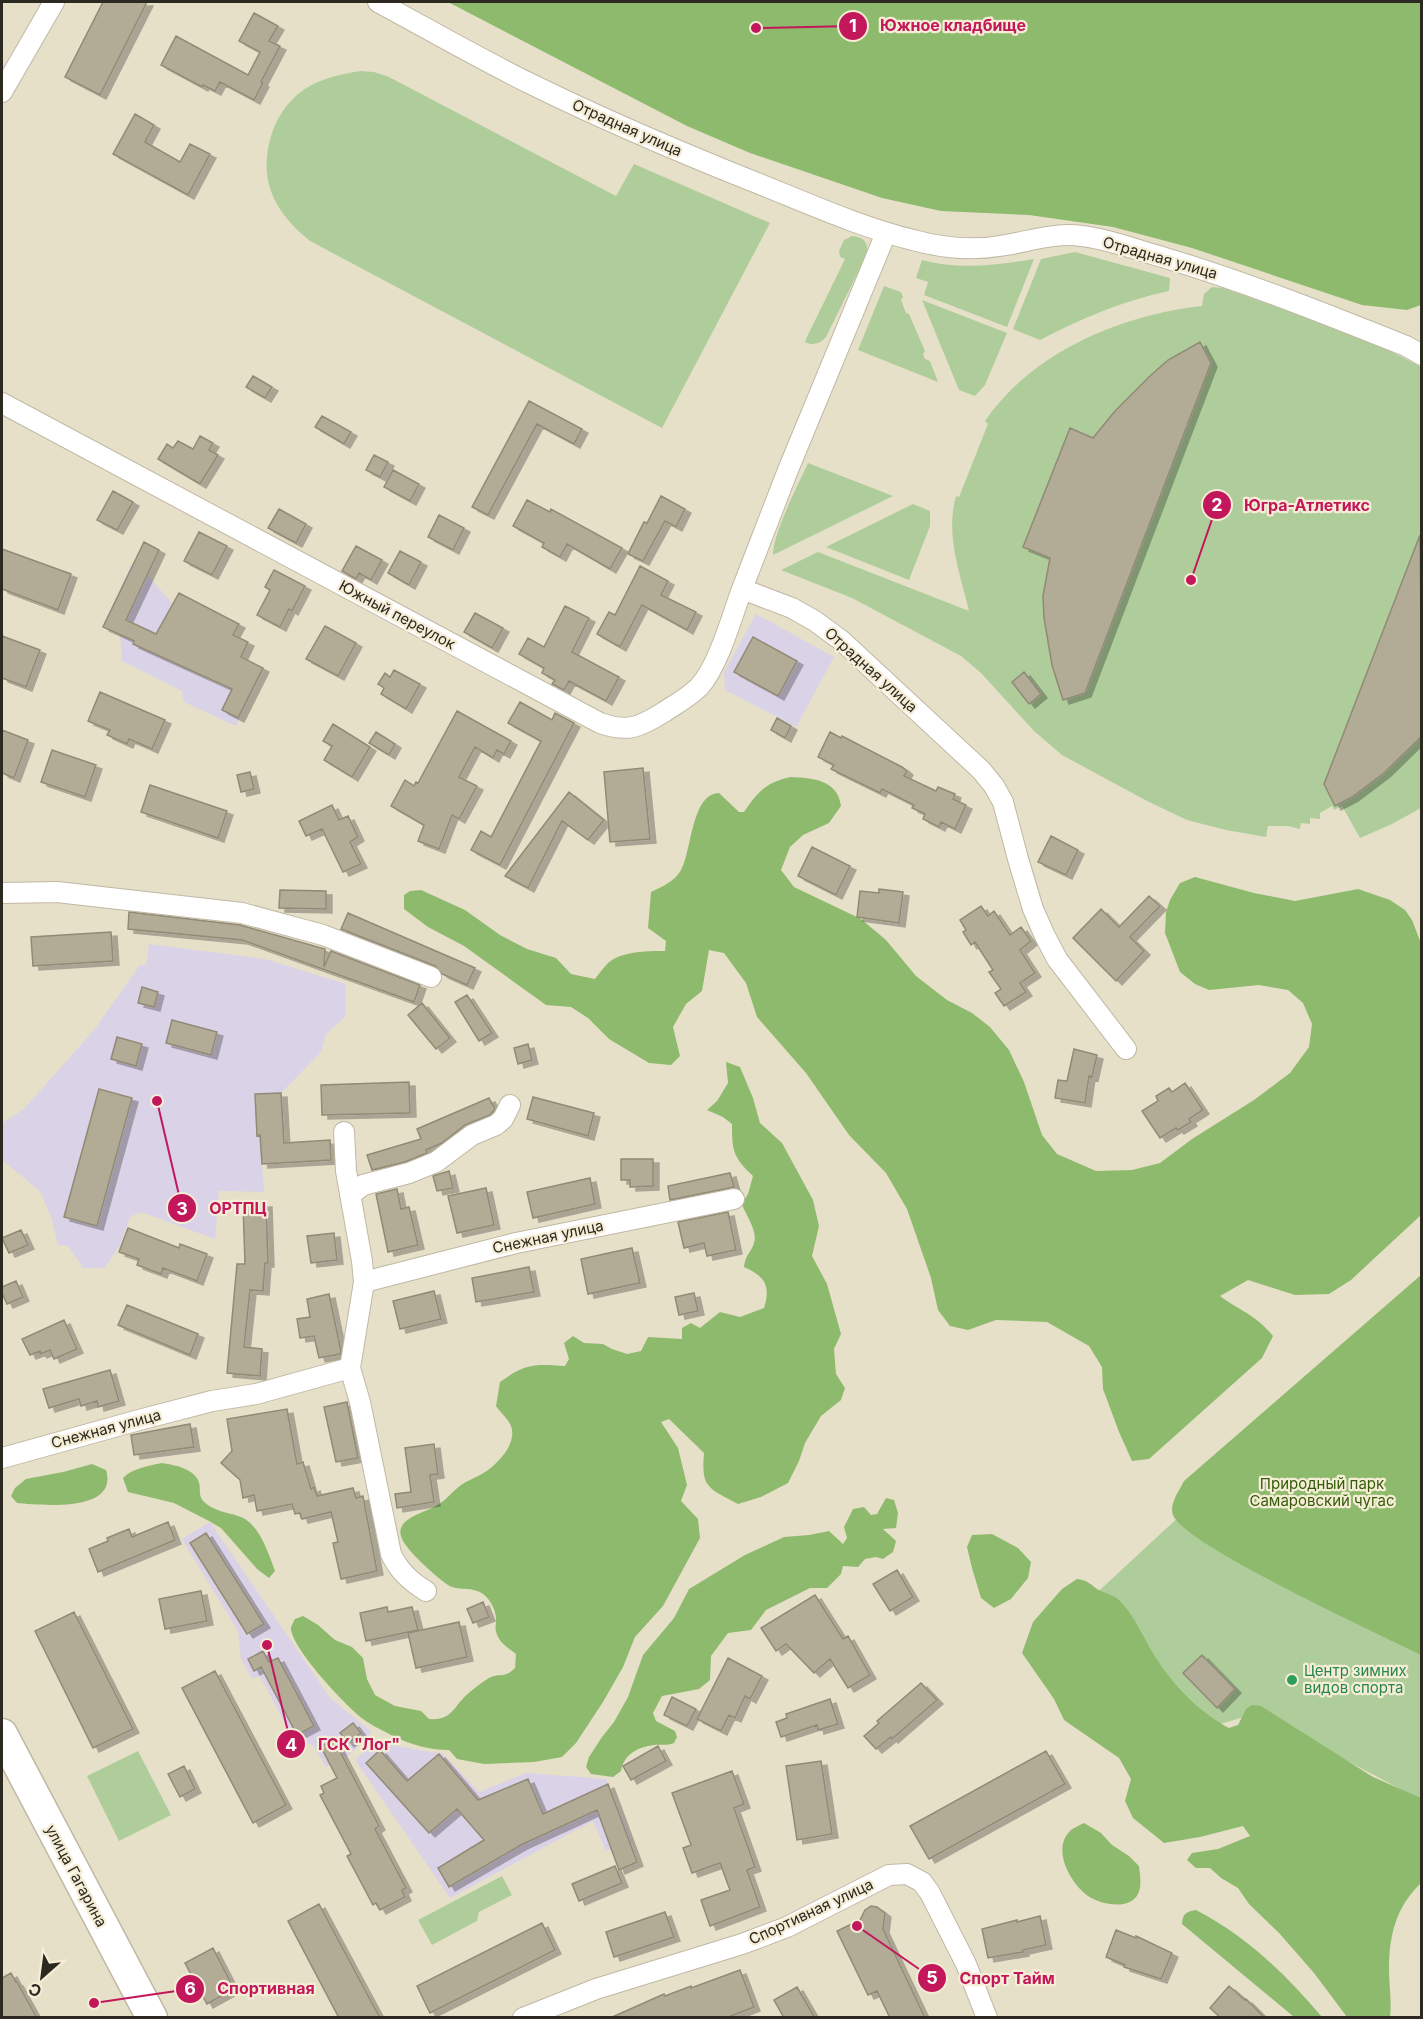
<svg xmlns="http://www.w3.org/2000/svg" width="1423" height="2019" viewBox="0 0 1423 2019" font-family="Inter,sans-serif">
  <defs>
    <filter id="shadow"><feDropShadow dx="6" dy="4" stdDeviation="0" flood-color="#0004"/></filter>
  </defs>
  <rect width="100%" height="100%" fill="#e7e0c9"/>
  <path fill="#dad2e7" d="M131,565L149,574L148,576L173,604L241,656L264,668L236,726L184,702L182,691L122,661L120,635L102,627Z
    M756,614L834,657L796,727L725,690L724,672Z
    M149,944L265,959L346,984L345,1017L326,1034L321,1052L281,1093L284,1143L261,1145L264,1192L219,1191L215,1239L141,1212L130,1217L121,1243L105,1268H83L68,1246L58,1245L51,1217L40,1191L2,1160V1123L24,1109L94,1030L140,965H146Z
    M210,1522L330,1698L372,1732L350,1754L326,1767L313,1745L294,1740L260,1676L252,1679L241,1659L238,1631L182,1539Z
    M375,1742L430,1752L442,1753L479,1792L526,1773L606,1779L632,1841L606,1851L593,1821L450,1898L355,1760Z"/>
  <path fill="#afcd9b" d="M361,71L374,72L389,77L616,196L634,164L770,223L662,428L310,241C274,212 257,179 272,133C277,119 285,105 297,95C314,80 339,74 361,71Z
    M852,236C866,237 870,245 865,258L826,337C820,344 813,346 805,342L807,337L845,259L840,257L839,251L844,240Z
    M1075,252L1170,278L1169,291C1123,301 1082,318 1040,340L1013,329L1041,259Z
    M1034,259L1007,327L924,295L928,282L916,278L922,260C960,270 995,265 1034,259Z
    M884,286L901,292L903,297L901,300L906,313L909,314L925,351L923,354L925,359L930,361L938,382L858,350Z
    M1212,287L1223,288C1290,312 1359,333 1421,367V808L1392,824L1360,838L1342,806L1334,810L1332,806L1320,813V819L1310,818V824L1301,823L1300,829L1288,826H1268L1266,837L1226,830L1187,820L1147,801L1062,755L1034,731L981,673L961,656L852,598L781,570L818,552L969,611C960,573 945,535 956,496L959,497L988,424L985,421C1032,352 1121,315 1202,306L1204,294Z
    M922,300L1007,333L985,385L975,396L959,390Z
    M808,463L893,496L773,555C773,533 798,485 808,463Z
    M913,504L930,511V526L909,580L826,547Z
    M1183,1513L1421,1647V1800L1257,1713L1207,1728L1089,1600Z
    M138,1751L171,1815L119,1841L87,1776Z
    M502,1876L512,1895L479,1912L477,1921L432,1945L418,1920Z"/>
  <path fill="#8eba6d" d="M448,2H1421V305L1407,310L1362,305L1192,248L1113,227L1029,215L941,211L882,198L750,153L687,126Z
    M791,777C813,778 838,780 841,806L829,823L803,835L790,847L781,870L794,887L861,919L886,940L916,976L947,1000L972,1013L990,1027L1009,1050L1024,1082L1042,1135L1057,1154L1096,1171L1132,1170L1160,1163L1192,1139L1254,1100L1290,1073L1309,1047L1312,1024L1303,1003L1288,990L1259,985L1209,990L1195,984L1180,972L1165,933L1166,912L1170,900L1180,883L1195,877L1254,893L1295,901L1358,889L1390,900L1405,910L1412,920L1422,946L1421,1215L1351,1280L1329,1294L1295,1295L1248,1280L1220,1296C1240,1311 1255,1314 1273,1336L1262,1358L1149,1459L1132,1461L1119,1432L1103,1389L1102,1367L1089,1346L1047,1322L996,1320L968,1330L950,1326L938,1310L931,1278L907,1209L886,1173L849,1135L806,1073L757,1017L746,983L724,953L709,950L702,991L686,1004L673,1027L680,1056L671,1065L649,1063L609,1039L588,1018L571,1007L546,1005L464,946L428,927L404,909V895L410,891L421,890L465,910L500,935L527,949L556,958L571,974L595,979C599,974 603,968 608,963C622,951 647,951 665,951L666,941L648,928L651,892C662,887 675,881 681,870C692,851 691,794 719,793L739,812H744C758,792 766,782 791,777Z
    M726,1062L740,1067L753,1098L760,1123L782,1143L813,1200L819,1226L812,1256L827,1284L841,1334L834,1349L836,1374L845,1388L841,1400L821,1416L805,1443L799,1461L788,1483L761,1497L738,1504C708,1488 701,1488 704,1453L669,1419L661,1422L678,1448L687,1485L681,1501L698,1519L700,1538L663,1606L635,1637L623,1667L603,1702L576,1743L562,1757L534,1762L484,1764L457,1759L449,1750C429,1750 409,1744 391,1735C382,1730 371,1725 363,1719C346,1706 291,1648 291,1628C291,1627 294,1620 295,1619L303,1616L318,1625L335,1640L352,1647L363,1658L367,1679L375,1695L395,1706L421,1711L429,1719C454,1721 454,1704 470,1692C476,1687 482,1682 489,1678C500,1672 504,1679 515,1668L516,1654C508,1648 498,1642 496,1631C495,1628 496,1624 496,1622C497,1612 491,1600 483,1594C473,1587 462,1590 452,1587C442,1583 411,1554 405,1544C388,1520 422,1514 436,1506C447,1500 454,1489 464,1483C469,1480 475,1478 480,1475C495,1467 520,1443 510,1424C507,1418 500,1412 496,1406L500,1382C526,1363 535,1364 565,1366L569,1359L564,1343L573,1336L584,1343L603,1344L612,1349L627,1354L641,1351L648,1337L682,1339V1328L691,1323L700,1328L720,1312L740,1317L764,1308C771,1286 765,1276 744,1267C746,1253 751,1253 754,1243C758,1231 746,1216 742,1204L748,1194L753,1176C733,1157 732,1151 732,1124L723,1117L707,1110L717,1101L728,1083Z
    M1421,1275V1655C1383,1636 1184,1545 1173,1515C1169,1504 1179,1491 1184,1481Z
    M162,1463C174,1465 192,1468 198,1480C202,1488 197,1495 204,1502C214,1511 226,1512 238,1516C258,1521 268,1552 275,1571L269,1578L257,1569L221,1528L209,1521L174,1503L128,1492L123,1478C133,1468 148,1466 162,1463Z
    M92,1464L106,1470C119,1513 41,1505 17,1503L11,1496L15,1488L26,1479L63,1472Z
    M886,1498L894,1500L898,1513L896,1528L883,1529L896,1541L893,1552L883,1559L876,1557L865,1559L858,1567L843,1566L841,1574L827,1588H810L766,1610L751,1630L728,1633L711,1656L710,1680L699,1689L662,1696L653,1713L656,1721L675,1731L677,1737L674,1743C666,1746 662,1744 654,1745C638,1747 624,1754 621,1771L613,1777L591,1774L586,1767L589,1757L602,1737L614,1722L628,1697L643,1655L674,1618L689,1589L745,1555L784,1537L809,1535L829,1531L843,1544L847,1538L844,1527L853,1509L864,1507L871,1515L877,1514Z
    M992,1534L1018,1548L1031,1562L1028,1578L1011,1599L994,1608L981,1598L972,1568L967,1547L972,1535Z
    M1077,1579C1087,1580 1089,1583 1097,1589C1103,1593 1112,1594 1118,1599C1135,1615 1143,1638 1156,1658C1174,1686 1199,1712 1229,1728L1238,1725L1246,1709L1252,1705L1261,1706L1373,1777L1421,1798V1883C1396,1907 1389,1935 1389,1970C1389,1986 1392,2002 1390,2017H1347L1314,1973L1280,1934L1249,1904L1238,1888L1221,1878L1210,1868H1196L1187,1860L1192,1853L1218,1849L1250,1836L1243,1826L1200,1837L1164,1843L1133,1818L1125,1801L1131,1779L1119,1758L1064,1720L1054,1699L1022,1653L1033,1622L1062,1589Z
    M1084,1823L1101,1833L1112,1845L1129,1856L1139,1866C1140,1874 1142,1886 1138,1894C1129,1912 1095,1904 1083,1892C1068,1878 1052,1847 1071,1830C1075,1827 1080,1825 1084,1823Z
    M1196,1910C1248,1937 1285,1974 1322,2017H1294L1182,1924C1183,1913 1186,1912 1196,1910Z"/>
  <path fill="#b2ab95" stroke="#918a76" stroke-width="1.5" filter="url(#shadow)" d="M103,2H147L100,95L65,77Z
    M254,13L278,26L269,41L280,46L261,82L263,83L254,100L220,82L215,91L203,85L202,87L161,65L176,36L248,75L260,52L239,41Z
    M135,114L154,125L145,142L180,162L190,144L210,154L188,195L113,154Z
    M1200,342L1211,363L1085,693L1063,700L1052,665L1044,618L1043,596L1050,558L1023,547L1070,428L1093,438L1115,411L1151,375L1168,360Z
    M253,376L272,387L265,398L246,387Z
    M529,401L582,429L574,444L537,424L488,515L472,507Z
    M322,416L351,432L344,444L315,427Z
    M200,436L213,443L209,450L218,455L200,484L158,459L167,444L173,448L178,441L193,449Z
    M374,455L388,462L380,477L366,470Z
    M393,470L419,484L410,501L384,487Z
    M113,491L133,502L117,530L97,520Z
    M661,496L685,509L676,527L665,521L643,561L628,554L644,522L647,523Z
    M527,500L550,512L551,509L622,548L610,569L567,544L560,557L542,547L544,543L513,526Z
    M279,509L306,524L296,543L268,528Z
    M439,515L464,528L453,550L428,537Z
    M199,532L227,546L212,575L184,561Z
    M1420,535L1422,736L1384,773L1352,797L1335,806L1324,784Z
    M144,542L159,550L126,620L156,634L179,593L239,624L233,635L248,642L241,657L263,668L238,718L222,710L232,689L133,644L134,641L103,627Z
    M356,546L382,560L371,580L359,573L356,579L342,571Z
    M2,549L71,574L58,610L2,589Z
    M400,551L421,562L409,585L388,573Z
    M640,566L668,581L661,595L696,612L687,630L642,605L620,647L597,634L609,612L615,615Z
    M274,570L305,586L292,611L289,609L280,627L257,615L270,590L265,587Z
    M565,606L589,618L572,652L619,677L606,701L569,681L564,690L552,684L555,680L542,673L544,668L519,654L528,638L544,647Z
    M475,613L503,628L492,648L464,632Z
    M325,626L356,643L338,676L306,659Z
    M2,636L40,650L26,687L2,678Z
    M753,637L797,661L778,696L734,672Z
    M394,670L420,684L406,709L381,694L384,688L378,684L385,673L390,677Z
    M1024,672L1041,694L1029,704L1012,682Z
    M100,692L165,720L152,749L129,739L127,744L107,735L110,730L88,721Z
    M520,702L552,720L555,713L574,723L500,865L471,850L481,831L491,837L541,741L508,723Z
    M457,711L511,741L504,754L497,750L493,758L475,747L459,777L477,786L459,819L452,815L439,849L418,841L424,825L391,806L405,780L414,786L416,782L418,783Z
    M777,718L791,726L785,738L771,730Z
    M333,724L370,747L352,777L324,760L332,746L323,741Z
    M2,730L28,740L14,778L2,773Z
    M376,732L395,744L389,755L369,743Z
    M830,732L841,738L842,736L902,767L907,771L904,776L936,791L938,787L955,794L953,799L966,805L955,829L941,822L939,827L923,819L925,814L912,808L914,805L882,789L880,793L831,769L834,765L818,757Z
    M52,750L96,765L85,797L41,782Z
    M643,768L650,839L610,842L604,772Z
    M250,772L254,789L241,792L237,775Z
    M150,785L227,811L218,838L141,812Z
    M569,792L604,820L588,840L562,821L528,888L505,876Z
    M332,805L339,820L348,816L358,837L350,842L361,864L343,872L322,829L306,836L299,821Z
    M1051,836L1078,850L1066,875L1038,862Z
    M812,847L850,866L836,895L798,876Z
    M879,889L903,892L899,923L857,917L860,891L879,893Z
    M280,890L326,891V909L279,908Z
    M1149,896L1160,906L1130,937L1144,951L1116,981L1073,938L1101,909L1119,927Z
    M981,906L988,916L994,911L1010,935L1021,927L1031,941L1020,950L1035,973L1020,983L1026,992L1004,1006L995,993L1001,989L989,972L993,970L975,942L971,945L963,932L966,930L960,920Z
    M129,912L240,925L325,949L324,967L331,951L420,985L414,1002L242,940L128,929Z
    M348,913L475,968L467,985L442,974L435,966L341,929Z
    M111,932L113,961L33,966L31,937Z
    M142,987L158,992L154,1007L138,1003Z
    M467,995L492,1033L479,1041L455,1002Z
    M422,1003L450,1038L436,1049L408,1015Z
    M172,1020L217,1032L211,1055L166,1043Z
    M117,1037L142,1044L136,1066L111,1059Z
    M528,1044L532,1060L518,1064L514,1048Z
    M1074,1049L1097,1055L1092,1077L1089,1076L1085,1103L1055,1098L1058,1080L1067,1081Z
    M409,1082L410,1113L322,1115L321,1085Z
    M1185,1083L1203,1110L1189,1119L1191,1122L1178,1130L1176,1128L1160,1138L1142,1111L1158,1101L1156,1096L1169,1088L1172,1092Z
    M99,1089L132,1098L97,1226L64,1217Z
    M281,1093L284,1143L330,1140L331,1160L262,1164L260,1135L257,1136L255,1094Z
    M533,1097L594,1113L588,1136L527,1119Z
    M489,1098L495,1109L490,1115L465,1125L442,1143L426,1150L427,1153L405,1162L372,1170L367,1155L421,1139L417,1129Z
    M621,1159H653V1186L630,1187V1180H621Z
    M449,1171L453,1188L437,1191L433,1176Z
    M730,1173L734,1187L670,1200L668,1186Z
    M590,1178L595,1204L533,1218L527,1192Z
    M486,1188L494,1225L457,1233L448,1196Z
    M397,1189L401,1209L409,1207L418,1245L388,1252L376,1194Z
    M266,1203L268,1263H265L263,1291L250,1290L244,1347L262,1349L260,1376L227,1373L237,1264H245L243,1204Z
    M728,1212L736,1250L707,1256L704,1243L684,1248L678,1222Z
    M128,1228L179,1248L180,1244L207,1254L197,1281L163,1268L161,1274L137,1265L139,1259L119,1252Z
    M21,1230L28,1245L9,1253L2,1238Z
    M334,1233L337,1260L311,1263L307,1236Z
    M632,1248L640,1283L588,1294L581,1259Z
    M529,1267L534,1292L476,1302L472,1278Z
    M16,1281L23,1297L7,1304L2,1293V1287Z
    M434,1291L441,1319L400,1329L393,1301Z
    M694,1293L698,1311L679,1315L675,1297Z
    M329,1294L341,1351L340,1354L319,1358L314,1336L300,1338L297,1319L310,1317L307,1299Z
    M127,1305L198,1334L190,1355L118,1325Z
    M64,1320L77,1349L54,1359L50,1350L41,1354L40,1351L30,1355L22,1339Z
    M110,1370L119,1401L98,1407L97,1401L81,1406L79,1399L49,1408L43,1389Z
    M347,1402L358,1458L336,1462L324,1407Z
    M287,1409L297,1464L303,1462L311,1489L314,1487L317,1496L353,1488L356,1498L363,1496L377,1571L341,1579L333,1543L338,1542L331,1512L302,1519L300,1513L295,1514L292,1504L257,1511L254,1495L243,1498L240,1480L221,1463L232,1451L227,1419Z
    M190,1424L194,1447L134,1455L131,1435Z
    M434,1444L438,1474L430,1475L434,1502L397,1508L395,1494L411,1492L405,1448Z
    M168,1522L175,1540L98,1572L89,1549L108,1541L107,1538L129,1529L132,1537Z
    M206,1533L264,1624L247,1634L190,1543Z
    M897,1570L913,1597L890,1611L873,1584Z
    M201,1591L207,1621L165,1629L159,1599Z
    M815,1595L843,1639L848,1636L870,1675L848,1688L830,1659L814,1673L786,1644L776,1651L761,1628Z
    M483,1602L489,1617L473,1623L467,1609Z
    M387,1607L388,1612L412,1607L418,1630L366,1641L360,1613Z
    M74,1612L133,1729L93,1748L35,1631Z
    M459,1622L467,1657L416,1668L408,1633Z
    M263,1651L269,1662L278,1658L314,1726L297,1735L261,1667L254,1671L248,1659Z
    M1202,1655L1235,1689L1217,1708L1183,1673Z
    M728,1658L762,1676L750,1699L745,1696L735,1718L729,1715L721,1731L697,1719Z
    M215,1671L286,1805L253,1823L182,1688Z
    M921,1683L937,1700L892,1739L891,1737L876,1749L864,1736L879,1723L877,1721Z
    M672,1697L696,1709L687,1726L664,1715Z
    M830,1699L838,1724L818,1730L817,1725L781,1737L776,1722L787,1718L786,1714Z
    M353,1723L361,1733L348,1743L340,1733Z
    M333,1738L379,1826L375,1829L406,1888L402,1890L405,1897L380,1910L376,1903L373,1905L347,1856L351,1854L320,1795L324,1793L321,1786L337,1778L321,1747Z
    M658,1746L666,1761L631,1780L623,1766Z
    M380,1750L407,1781L439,1754L478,1800L528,1779L543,1814L608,1784L637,1862L619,1870L597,1810L521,1845L449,1887L438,1868L484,1840L457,1809L429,1833L366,1763Z
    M1046,1751L1065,1784L929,1859L910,1826Z
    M821,1761L832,1834L797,1840L786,1766Z
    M184,1766L195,1789L180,1797L168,1774Z
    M732,1771L744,1804L734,1808L755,1867L747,1870L760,1907L710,1926L701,1900L730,1890L720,1863L692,1873L683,1848L691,1845L672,1793Z
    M615,1866L622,1883L579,1901L572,1884Z
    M319,1904L380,2018H339L288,1921Z
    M871,1906L877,1907L885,1913L883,1929L925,2018H890L877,1991L868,1995L837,1931L860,1920L865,1910Z
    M665,1912L674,1937L614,1957L606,1932Z
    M1040,1916L1046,1945L1023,1950V1952L988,1958L982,1929L1017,1920V1922Z
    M542,1923L555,1950L430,2013L417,1986Z
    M1116,1930L1136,1938V1936L1172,1953L1161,1979L1124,1967L1125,1965L1106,1957Z
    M213,1948L234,1989L207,2004L185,1963Z
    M740,1970L754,2007L726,2018H610L664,1994L665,1996L691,1986V1988Z
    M11,1973L16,1982H17L37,2018H2V1978Z
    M1229,1986L1245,2000L1246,1999L1265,2018H1221L1210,2008Z
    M797,1987L815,2018H784L774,2000Z"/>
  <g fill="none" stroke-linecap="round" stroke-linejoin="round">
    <g stroke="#c0b8a3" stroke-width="22">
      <path id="street" d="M378,2C428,29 478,58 529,83C602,119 677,151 752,181C805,202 857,226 913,240C942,248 970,251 1000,246C1027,242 1055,232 1082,236C1109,239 1136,250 1162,257C1246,282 1326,314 1406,346L1422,355
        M2,92L54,2
        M886,233L788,470L742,589L792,608L815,621L842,641L981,770L994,786L1003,802L1018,859L1033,909L1045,936L1057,959L1126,1049
        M2,403L600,723C628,733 640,727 664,712C676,704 689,697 699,687C718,667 732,616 742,589
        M2,893L57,892L242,913L323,935L431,977
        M344,1132L346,1171L362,1261L364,1282
        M350,1195L363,1185L409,1173L436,1162L472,1135L496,1125L503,1119L510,1105
        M350,1368L360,1402L391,1554C399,1571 410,1581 426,1591
        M2,1458L139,1420L212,1401L256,1394L350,1368L364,1282L516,1243L734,1199
        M523,2018L596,1989L742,1944L787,1927L889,1875L907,1874L922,1882L930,1893L966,1964L987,2018"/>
    </g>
    <g stroke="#c0b8a3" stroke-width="33">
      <path id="primary" d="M2,1734L152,2018"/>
    </g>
    <use href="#street" stroke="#fff" stroke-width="20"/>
    <use href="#primary" stroke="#fff" stroke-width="30"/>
  </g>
  <circle fill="#2e9e5b" stroke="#f5edd6" stroke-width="2" cx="1292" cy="1680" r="6"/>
  <g text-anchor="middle" stroke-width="4.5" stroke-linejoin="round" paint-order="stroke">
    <g font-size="15" fill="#2c2920" stroke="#f5edd6">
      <text transform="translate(627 128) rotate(24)" y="5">Отрадная улица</text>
      <text transform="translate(1160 258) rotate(16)" y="5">Отрадная улица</text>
      <text transform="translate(397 615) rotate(28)" y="5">Южный переулок</text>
      <text transform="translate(871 670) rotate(42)" y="5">Отрадная улица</text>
      <text transform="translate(548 1237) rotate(-12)" y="5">Снежная улица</text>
      <text transform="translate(106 1429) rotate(-15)" y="5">Снежная улица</text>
      <text transform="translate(76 1876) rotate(62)" y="5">улица Гагарина</text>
      <text transform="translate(811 1912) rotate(-25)" y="5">Спортивная улица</text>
    </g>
    <g font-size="15" fill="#355c09" stroke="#f5edd6">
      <text x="1322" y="1489">Природный парк<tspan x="1322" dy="17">Самаровский чугас</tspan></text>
    </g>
    <g font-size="15" fill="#27864d" stroke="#f5edd6" text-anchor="start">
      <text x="1304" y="1676">Центр зимних<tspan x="1304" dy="17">видов спорта</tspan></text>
    </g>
  </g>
  <path fill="none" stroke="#c2185b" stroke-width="2" d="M756 28L853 26M1191 580L1217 505M157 1101L182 1208M267 1645L291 1744M857 1926L932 1978M94 2003L190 1989"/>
  <g fill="#c2185b" stroke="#f5edd6" stroke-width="2">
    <circle cx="756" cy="28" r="6"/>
    <circle cx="1191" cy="580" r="6"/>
    <circle cx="157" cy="1101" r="6"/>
    <circle cx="267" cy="1645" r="6"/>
    <circle cx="857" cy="1926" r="6"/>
    <circle cx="94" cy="2003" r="6"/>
    <circle cx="853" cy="26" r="15"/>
    <circle cx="1217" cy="505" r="15"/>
    <circle cx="182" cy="1208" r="15"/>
    <circle cx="291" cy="1744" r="15"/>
    <circle cx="932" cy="1978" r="15"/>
    <circle cx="190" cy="1989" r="15"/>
  </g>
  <g font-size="18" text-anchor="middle" font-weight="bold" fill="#fff">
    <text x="853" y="32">1</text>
    <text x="1217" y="511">2</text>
    <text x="182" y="1215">3</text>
    <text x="291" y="1751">4</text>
    <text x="932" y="1984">5</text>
    <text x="190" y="1995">6</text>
  </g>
  <g font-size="16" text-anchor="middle" font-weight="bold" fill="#c2185b" stroke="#f5edd6" stroke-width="4.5" stroke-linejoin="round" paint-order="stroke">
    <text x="953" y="31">Южное кладбище</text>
    <text x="1307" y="511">Югра-Атлетикс</text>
    <text x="238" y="1214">ОРТПЦ</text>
    <text x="359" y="1750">ГСК "Лог"</text>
    <text x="1007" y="1984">Спорт Тайм</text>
    <text x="266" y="1994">Спортивная</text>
  </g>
  <rect width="1423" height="2019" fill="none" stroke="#2c2920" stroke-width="6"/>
  <g transform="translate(42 1977) rotate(208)" stroke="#f5edd6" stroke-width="4.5" paint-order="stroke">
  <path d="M0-4.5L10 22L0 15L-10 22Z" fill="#2c2920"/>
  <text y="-9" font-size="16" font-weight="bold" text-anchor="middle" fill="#2c2920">С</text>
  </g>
</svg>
